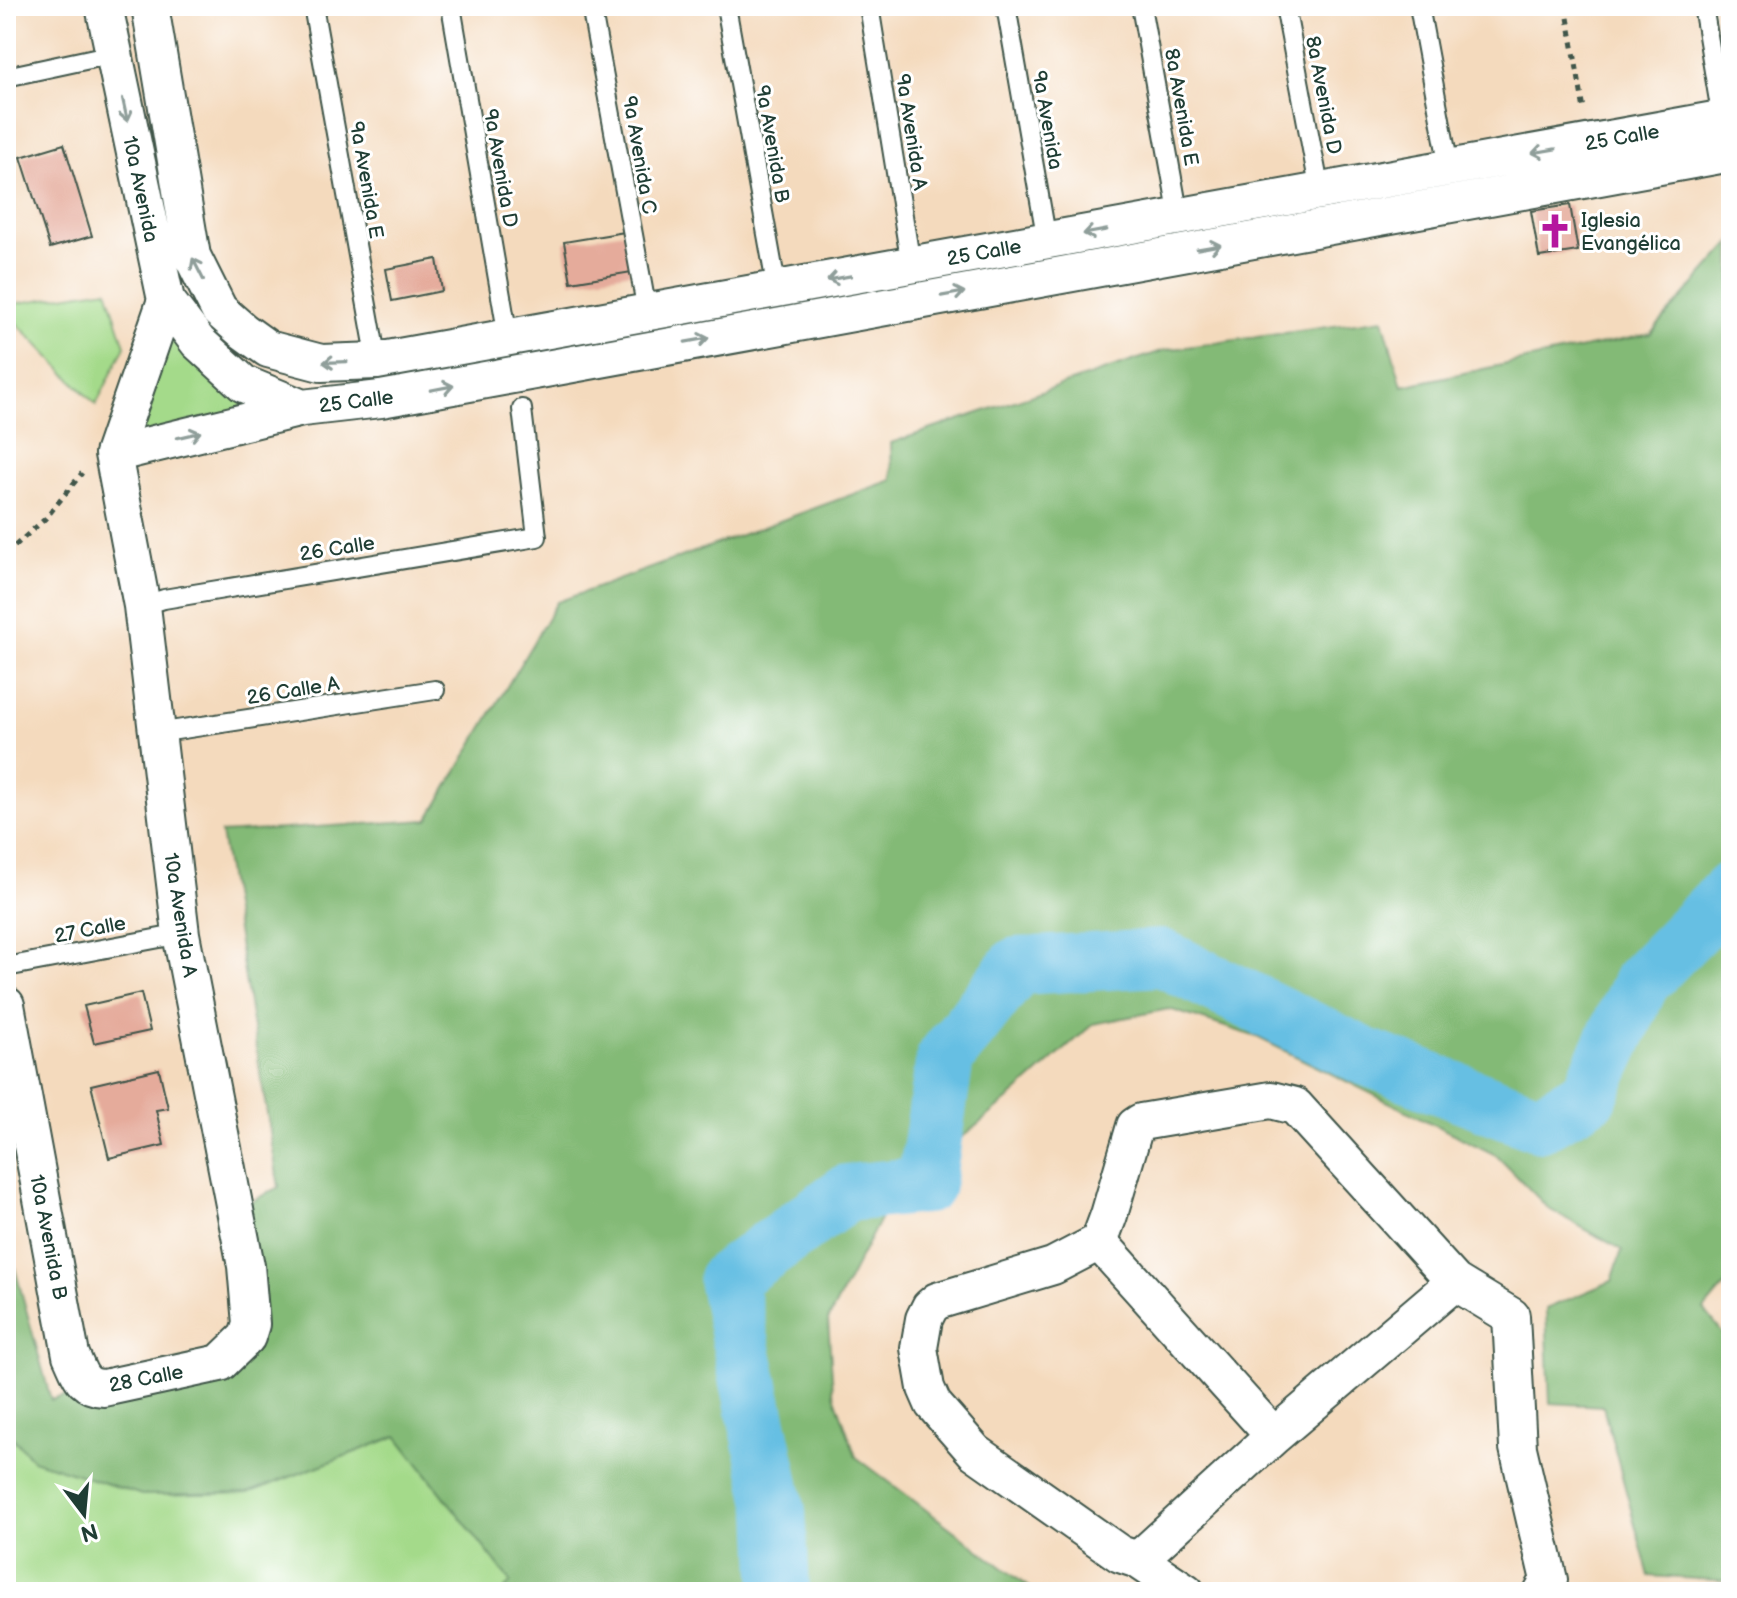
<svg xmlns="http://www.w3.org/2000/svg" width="1737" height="1598" viewBox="0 0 1737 1598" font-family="'Balsamiq Sans',sans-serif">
  <rect width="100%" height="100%" fill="#fff"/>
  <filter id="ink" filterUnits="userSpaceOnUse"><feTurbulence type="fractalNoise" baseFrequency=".0125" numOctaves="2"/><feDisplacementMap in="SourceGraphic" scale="16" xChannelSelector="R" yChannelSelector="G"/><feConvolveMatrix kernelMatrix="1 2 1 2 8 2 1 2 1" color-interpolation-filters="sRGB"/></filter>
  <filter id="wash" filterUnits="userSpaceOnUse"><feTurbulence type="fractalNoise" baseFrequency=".006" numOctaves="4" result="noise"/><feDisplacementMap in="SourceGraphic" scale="32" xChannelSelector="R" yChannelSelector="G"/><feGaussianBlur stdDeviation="1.8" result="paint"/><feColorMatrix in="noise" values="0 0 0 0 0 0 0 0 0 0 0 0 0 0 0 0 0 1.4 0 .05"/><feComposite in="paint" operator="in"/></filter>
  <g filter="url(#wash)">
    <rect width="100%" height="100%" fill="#f4dabd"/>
    <path fill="#a4da8a" stroke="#628c5f" stroke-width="2" d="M107,289L125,346L96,405L6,312V305Z
      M173,325L263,405L128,437Z
      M6,1431L33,1460L142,1495L248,1493L397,1436L511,1582L503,1592H6Z"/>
    <path fill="#83ba76" stroke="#517c55" stroke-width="2" d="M1731,243V1278L1704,1310L1731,1344L1730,1581L1649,1576L1603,1406L1550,1403L1546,1309L1612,1281L1622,1250L1549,1209L1496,1155L1257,1037L1169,1009L1093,1024L1015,1094L938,1157L882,1215L828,1320L833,1391L856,1457L1035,1592H503L511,1582L397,1436L248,1493L142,1495L33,1460L6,1430V1236L51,1400L245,1341L216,1220L279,1187L221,833L428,820L557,602L892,480L891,443L1165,350L1383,319L1402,386L1650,334Z"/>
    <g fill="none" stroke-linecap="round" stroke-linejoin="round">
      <path stroke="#66bfe3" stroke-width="58" d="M781,1592L777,1512L727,1279L847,1193L926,1185L945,1058L1017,966L1162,958L1364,1056L1540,1123L1589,1095L1641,982L1731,890"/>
    </g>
    <g id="blocks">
      <path fill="#e5ab9b" d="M64,144L92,236L50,248L21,157Z
        M1570,205L1578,251L1539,257L1531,211Z
        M625,232L632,272L571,282L564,242Z
        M437,259L442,291L392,301L386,269Z
        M141,993L150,1031L94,1043L84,1006Z
        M159,1069L168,1108L156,1110L164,1145L109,1158L91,1085Z"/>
    </g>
  </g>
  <g filter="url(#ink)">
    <use href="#blocks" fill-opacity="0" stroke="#3f5549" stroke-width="2"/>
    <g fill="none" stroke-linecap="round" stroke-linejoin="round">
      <g stroke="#3f5549" stroke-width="22">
        <path id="service" d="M313,6L377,361
          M451,6L508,337
          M591,6L647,311
          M726,6L777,290
          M869,6L911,265
          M1006,6L1047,241
          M1141,6L1179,217
          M1285,6L1320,192
          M1419,6L1449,167
          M1703,6L1722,119
          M6,77L113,54
          M142,606L164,599L537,537L522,409
          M157,733L435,690
          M6,967L181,934"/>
      </g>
      <g stroke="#3f5549" stroke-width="40">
        <path id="minor" d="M104,6L166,300L198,342L244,384L302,408L381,399L1731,153
          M150,6L192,256L219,310L243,331L268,349L321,363L377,361L1731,117
          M113,454L302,408
          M113,454L166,300
          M6,1005L71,1355C80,1374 81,1387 104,1388L220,1363L247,1337L251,1324L246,1266L181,934L142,606L113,454
          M1099,1242L1274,1436
          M1138,1560L1274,1436L1455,1282
          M1186,1592L1138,1560L1120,1554L975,1452L933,1404L926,1388L919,1348L924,1319L930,1307L937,1301L1053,1266L1099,1242L1109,1215L1135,1126L1141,1122L1271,1100L1295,1106L1455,1282L1511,1316L1518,1448L1549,1580L1542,1592"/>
      </g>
      <path stroke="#3f5549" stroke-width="5" stroke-dasharray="6 6" stroke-linecap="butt" d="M1566,6L1584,110
        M6,554L46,518L82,473"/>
      <use href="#service" stroke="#fff" stroke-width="18"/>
      <use href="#minor" stroke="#fff" stroke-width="36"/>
    </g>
    <defs><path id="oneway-shaft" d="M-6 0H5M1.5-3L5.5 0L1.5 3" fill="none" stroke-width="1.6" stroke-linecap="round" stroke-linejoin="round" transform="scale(2)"/></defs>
    <g stroke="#8f9e9a">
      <use href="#oneway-shaft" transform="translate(125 110) rotate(78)"/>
      <use href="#oneway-shaft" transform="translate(1544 151) rotate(170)"/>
      <use href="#oneway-shaft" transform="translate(1095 232) rotate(170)"/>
      <use href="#oneway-shaft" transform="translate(1209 247) rotate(-10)"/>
      <use href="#oneway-shaft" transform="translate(198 269) rotate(-117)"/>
      <use href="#oneway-shaft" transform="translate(839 278) rotate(170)"/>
      <use href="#oneway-shaft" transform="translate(953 294) rotate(-10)"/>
      <use href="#oneway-shaft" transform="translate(697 340) rotate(-10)"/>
      <use href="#oneway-shaft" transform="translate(335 362) rotate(178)"/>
      <use href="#oneway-shaft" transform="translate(442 388) rotate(-11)"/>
      <use href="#oneway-shaft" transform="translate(189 435) rotate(-13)"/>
    </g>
  </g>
  <defs>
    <g id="church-bare" transform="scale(2.76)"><path d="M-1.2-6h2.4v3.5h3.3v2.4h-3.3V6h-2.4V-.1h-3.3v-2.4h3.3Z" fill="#b5179e" stroke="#fff" stroke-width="2.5" paint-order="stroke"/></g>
  </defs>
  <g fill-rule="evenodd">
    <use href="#church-bare" x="1555" y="231"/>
  </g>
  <g text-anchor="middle" stroke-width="6" stroke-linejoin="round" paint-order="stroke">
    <g font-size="20" fill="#1f3d34" stroke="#fff">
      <text transform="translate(1324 95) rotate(79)" y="7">8a Avenida D</text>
      <text transform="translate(1182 107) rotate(80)" y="7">8a Avenida E</text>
      <text transform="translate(1048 120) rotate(80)" y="7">9a Avenida</text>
      <text transform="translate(912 132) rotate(81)" y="7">9a Avenida A</text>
      <text transform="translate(1622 137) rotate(-10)" y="7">25 Calle</text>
      <text transform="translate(773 144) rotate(80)" y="7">9a Avenida B</text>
      <text transform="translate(640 155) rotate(80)" y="7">9a Avenida C</text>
      <text transform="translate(501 168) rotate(80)" y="7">9a Avenida D</text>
      <text transform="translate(367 180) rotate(80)" y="7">9a Avenida E</text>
      <text transform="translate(141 189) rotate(78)" y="7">10a Avenida</text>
      <text transform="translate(984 252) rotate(-10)" y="7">25 Calle</text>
      <text transform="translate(356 401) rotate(-7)" y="7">25 Calle</text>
      <text transform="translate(337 548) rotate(-9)" y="7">26 Calle</text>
      <text transform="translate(293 690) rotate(-9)" y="7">26 Calle A</text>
      <text transform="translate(181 915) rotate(81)" y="7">10a Avenida A</text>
      <text transform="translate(90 929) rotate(-11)" y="7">27 Calle</text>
      <text transform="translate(49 1237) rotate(79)" y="7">10a Avenida B</text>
      <text transform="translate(146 1378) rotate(-11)" y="7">28 Calle</text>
    </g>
    <g font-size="20" fill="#1f3d34" stroke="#fff" text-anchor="start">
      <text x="1581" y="227">Iglesia<tspan x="1581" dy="23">Evangélica</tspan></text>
    </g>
  </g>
  <rect width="1737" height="1598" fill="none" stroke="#fff" stroke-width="32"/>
  <g transform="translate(84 1514) rotate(164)" stroke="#ffffff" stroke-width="6" paint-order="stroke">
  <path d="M0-6L14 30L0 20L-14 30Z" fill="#1f3d34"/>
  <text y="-12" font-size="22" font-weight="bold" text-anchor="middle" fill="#1f3d34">N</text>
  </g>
</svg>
